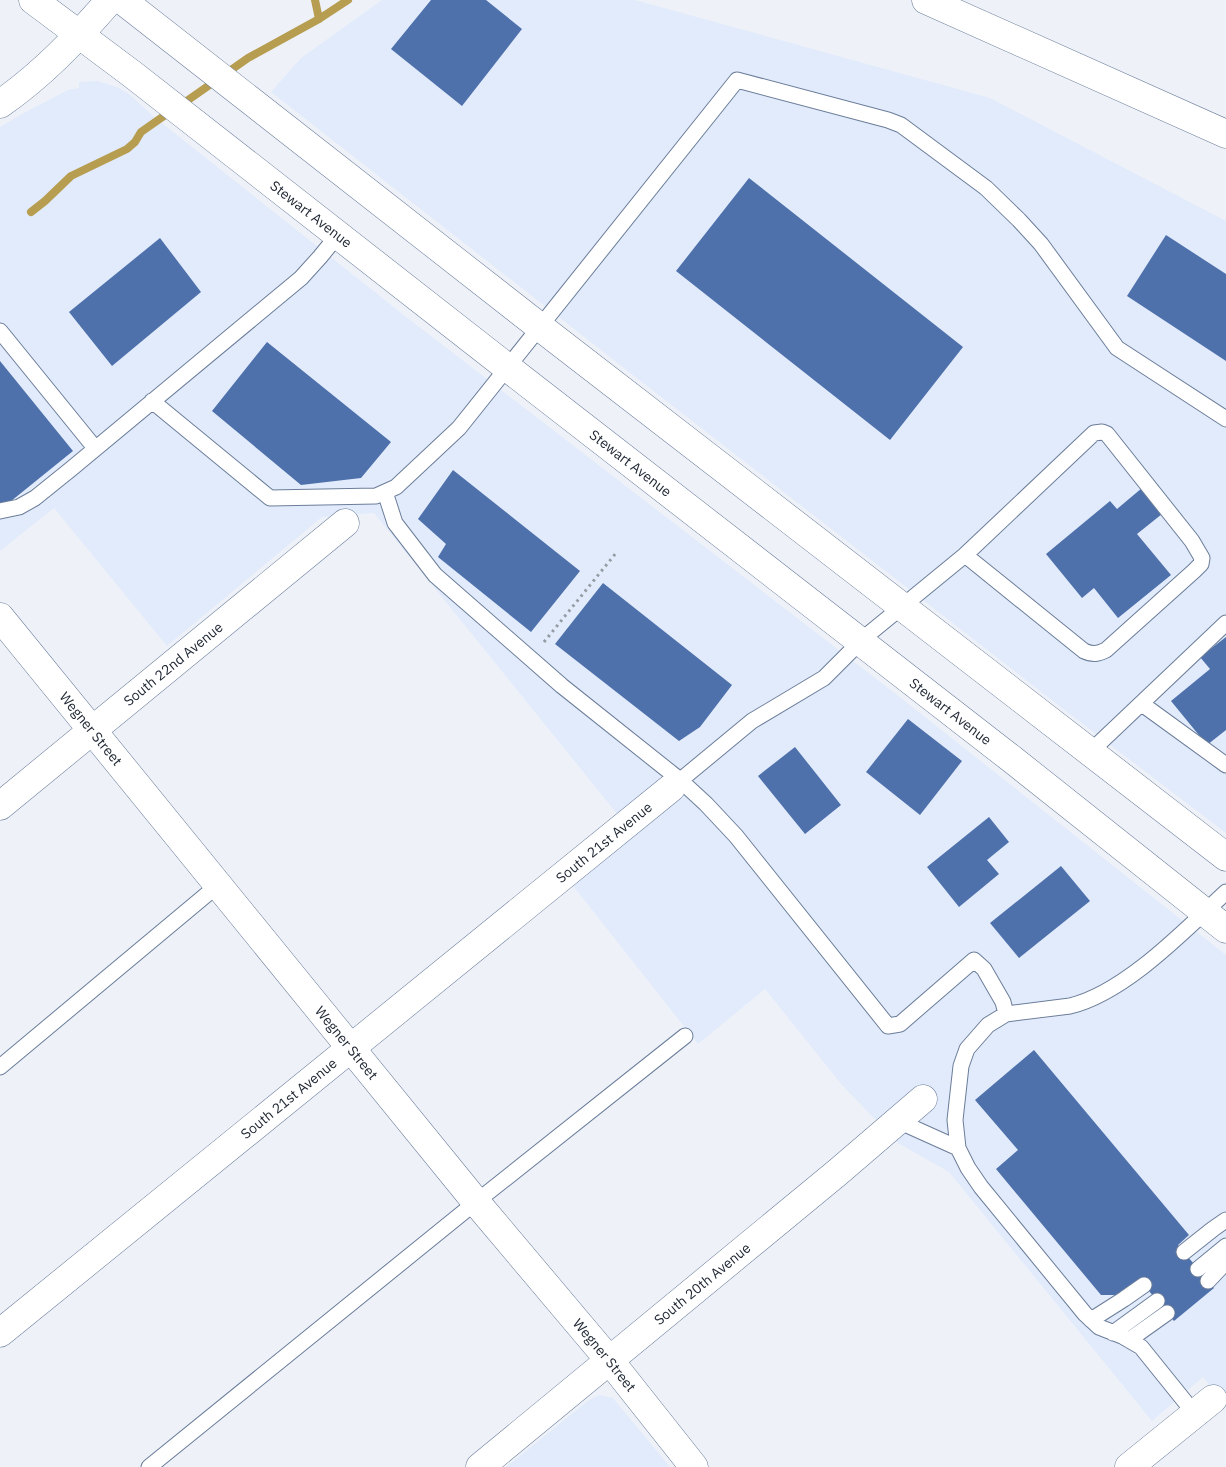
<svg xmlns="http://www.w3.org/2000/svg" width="1226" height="1467" viewBox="0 0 1226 1467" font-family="'IBM Plex Sans',sans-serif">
  <rect width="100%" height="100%" fill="#eef2f8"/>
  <path fill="#e2ebfb" d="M382,0H635L990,98L1226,221V833L1084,725L638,379L271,92L301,58Z
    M98,81L119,88L129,94L153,116L405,316L901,698L1226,955V1405L1203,1377L1152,1421L949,1172L898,1143L842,1085L765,989L698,1044L570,882L618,815L374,513L322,517L167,646L54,508L0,551V127L22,114L68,90L79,88V82Z
    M599,1395L613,1398L670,1467H506L589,1400Z"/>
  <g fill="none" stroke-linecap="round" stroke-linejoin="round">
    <path stroke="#b69d50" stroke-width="8" d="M315,0L319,19
      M181,105L248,58L319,19L348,0
      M31,212L45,201L71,176L127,149L135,142L141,132L171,111"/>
  </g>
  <path fill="#4e71ac" d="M431,0H486L522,29L462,106L391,49Z
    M749,178L963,347L890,440L676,271Z
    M1166,235L1226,274V361L1127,296Z
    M160,238L201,292L112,366L69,312Z
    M267,342L391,442L361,478L301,485L212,411Z
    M0,361L73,451L0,510Z
    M453,470L580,571L531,632L438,557L446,544L418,519Z
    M1142,488L1162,514L1137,534L1171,575L1118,618L1094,588L1082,598L1046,554L1110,501L1117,509Z
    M603,583L732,685L700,727L679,741L555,644Z
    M1226,637V730L1207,745L1171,701L1210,669L1200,657Z
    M908,719L962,761L920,815L866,772Z
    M795,747L841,805L805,834L758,776Z
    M989,817L1009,842L987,860L999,874L959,907L927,867Z
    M1061,866L1090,901L1019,958L990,923Z
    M1034,1050L1189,1235L1178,1245L1214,1288L1174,1321L1139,1279L1119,1295H1101L996,1169L1018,1150L975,1100Z"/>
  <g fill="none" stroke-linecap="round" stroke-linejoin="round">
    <g stroke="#6b7d9a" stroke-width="17">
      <path id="lane" d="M0,331L95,448
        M152,401L270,498L376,496L396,487L459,428L737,80L888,120L901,125L986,188L1019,220L1041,244L1117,348L1226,419
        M385,492L395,523L435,575L562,686L680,780L706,804L736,836L888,1026L900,1024L974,960L984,969L1003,1002L1006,1014
        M0,511L19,507L35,498L71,469L301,278L320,257L338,235
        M1142,704L1226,765
        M1090,752L1226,623
        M671,788L752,721L824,678L865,637L965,555L1094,433L1102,432L1107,434L1192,541L1202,558L1201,564L1194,571L1106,650C1098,654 1093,655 1084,651L965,555
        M0,1067L218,885
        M898,1121L958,1148
        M1184,1252L1213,1229L1226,1220
        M1198,1269L1226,1246
        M1208,1281L1226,1262
        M1091,1320L1124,1299L1144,1285
        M1113,1333L1157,1301
        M1129,1340L1167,1313
        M1195,1414L1141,1347L1122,1336L1099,1327L1085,1314L981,1187L968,1168L958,1148L955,1120L961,1066L967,1049L988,1025L1006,1014L1070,1006C1125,993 1185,930 1226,892
        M149,1467L476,1202L685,1036"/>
    </g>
    <g stroke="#6b7d9a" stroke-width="29">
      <g id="street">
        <path id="s1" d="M0,617L476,1202L610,1361L694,1467"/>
        <path id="s2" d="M0,806L345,523"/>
        <path id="s3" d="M0,1333L671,788"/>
        <path id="s4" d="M480,1467L838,1172L923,1099"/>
        <path d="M1129,1467L1213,1399"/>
      </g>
    </g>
    <g stroke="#6b7d9a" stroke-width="29">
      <g id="secondary">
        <path id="s5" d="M33,0L132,74L508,368L1013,760L1226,929"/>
        <path d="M122,0L540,327L1226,857"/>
        <path d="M0,104C42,75 77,38 110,0"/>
      </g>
    </g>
    <g stroke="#6b7d9a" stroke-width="29">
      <path id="highway" d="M926,0L1226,134"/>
    </g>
    <path stroke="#959ba3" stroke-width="3" stroke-dasharray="2.5 4" stroke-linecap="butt" d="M544,642L616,553"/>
    <use href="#lane" stroke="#fff" stroke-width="15"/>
    <use href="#street" stroke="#fff" stroke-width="28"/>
    <use href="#secondary" stroke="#fff" stroke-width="28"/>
    <use href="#highway" stroke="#fff" stroke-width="28"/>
  </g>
  <g text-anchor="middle" stroke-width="5" stroke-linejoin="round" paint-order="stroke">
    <g font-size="14" fill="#212935" stroke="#eef2f8">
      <text dy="5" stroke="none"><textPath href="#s5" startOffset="351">Stewart Avenue</textPath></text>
      <text dy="5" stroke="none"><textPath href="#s5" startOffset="756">Stewart Avenue</textPath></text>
      <text dy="5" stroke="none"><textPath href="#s2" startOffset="224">South 22nd Avenue</textPath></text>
      <text dy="5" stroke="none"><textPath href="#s5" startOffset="1161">Stewart Avenue</textPath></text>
      <text dy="5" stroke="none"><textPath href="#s1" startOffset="144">Wegner Street</textPath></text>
      <text dy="5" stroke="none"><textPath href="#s3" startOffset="778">South 21st Avenue</textPath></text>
      <text dy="5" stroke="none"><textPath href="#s1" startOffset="549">Wegner Street</textPath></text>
      <text dy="5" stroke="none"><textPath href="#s3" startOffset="372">South 21st Avenue</textPath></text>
      <text dy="5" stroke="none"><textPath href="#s4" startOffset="288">South 20th Avenue</textPath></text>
      <text dy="5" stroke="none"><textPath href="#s1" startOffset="954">Wegner Street</textPath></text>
    </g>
  </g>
</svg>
